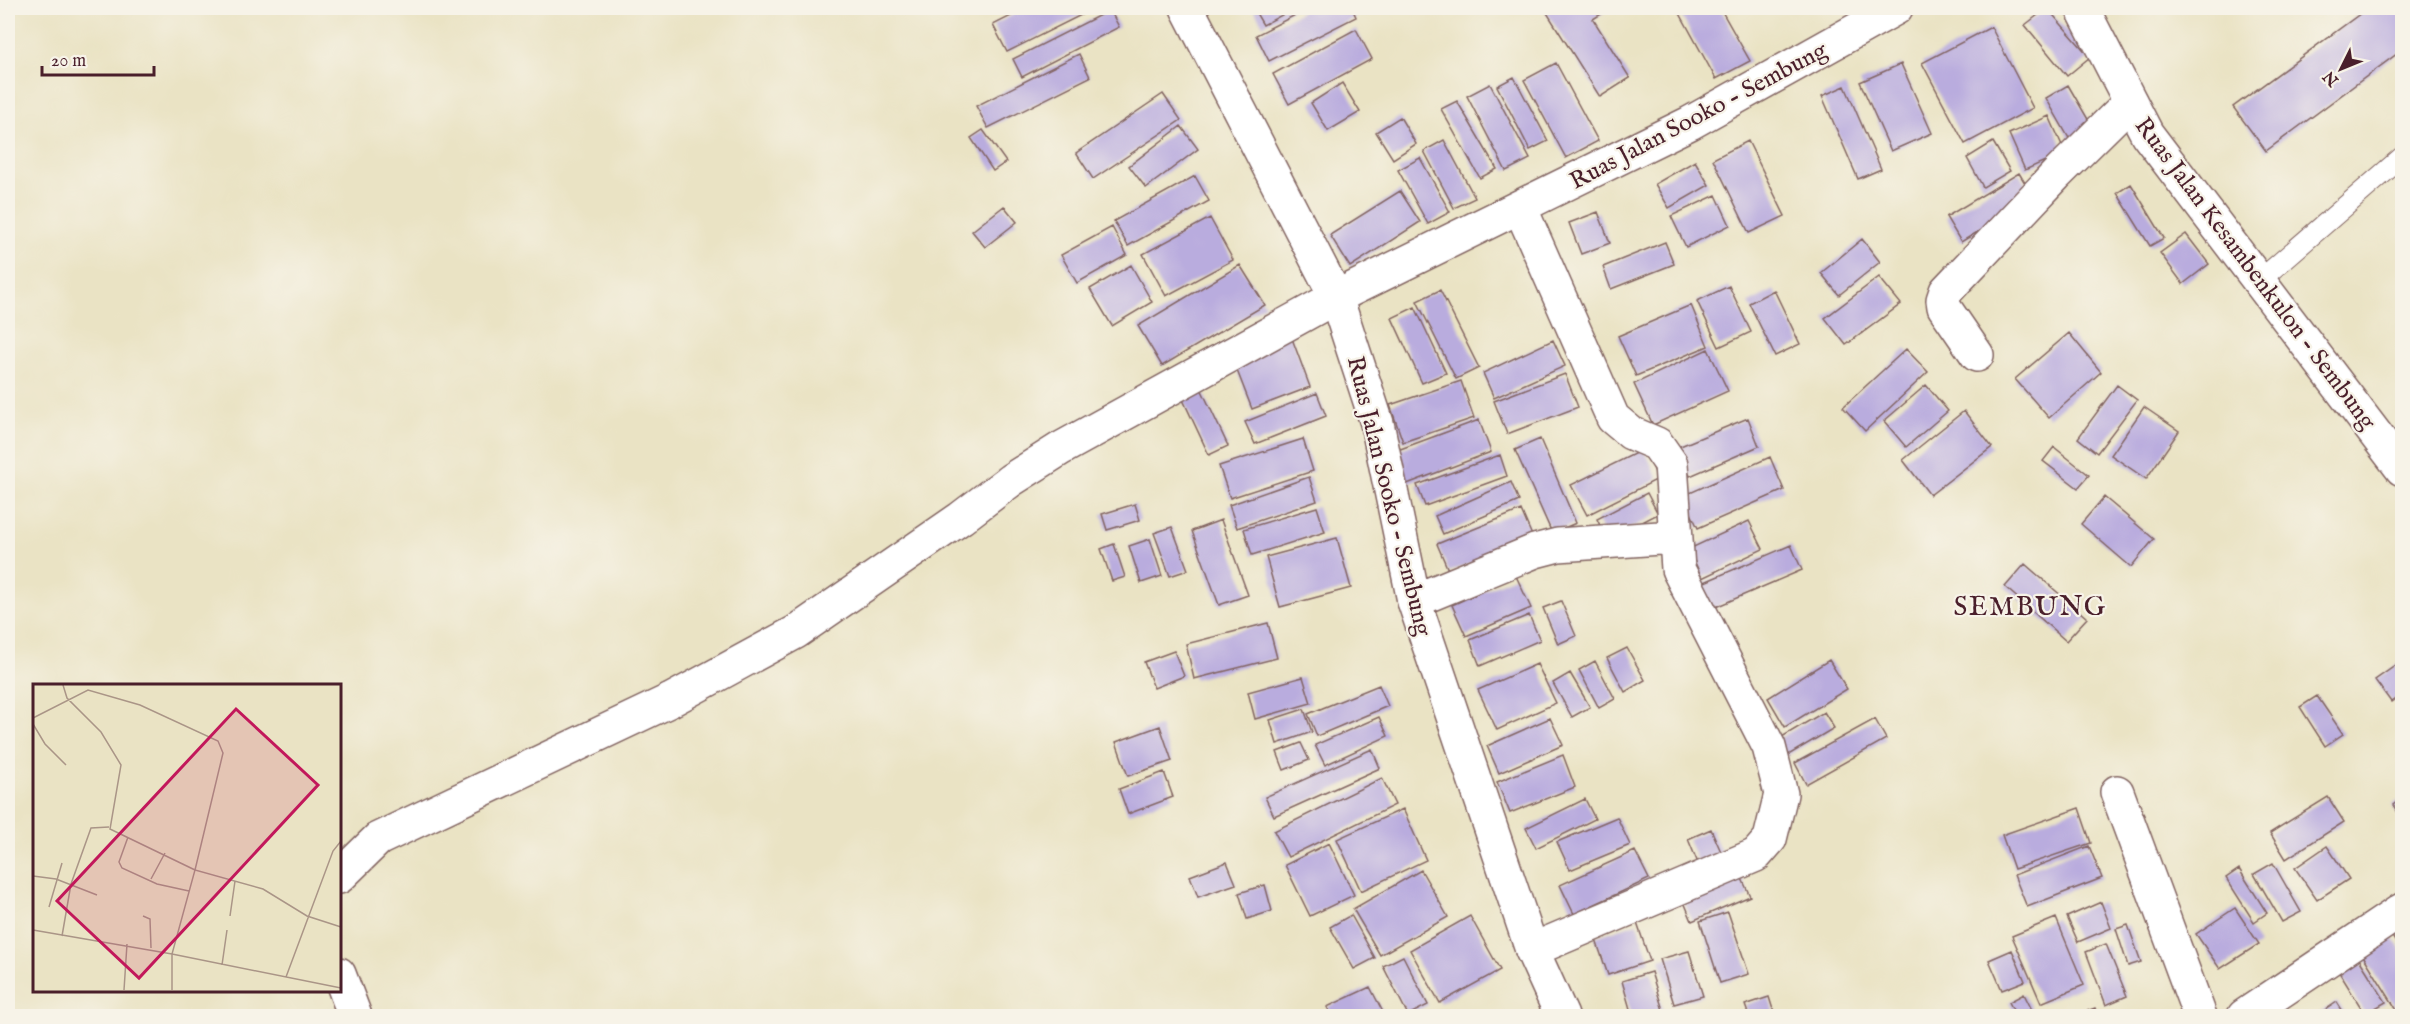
<svg xmlns="http://www.w3.org/2000/svg" width="2410" height="1024" viewBox="0 0 2410 1024" font-family="'IM FELL English',serif">
  <rect width="100%" height="100%" fill="#f7f3e8"/>
  <filter id="ink" filterUnits="userSpaceOnUse"><feTurbulence type="fractalNoise" baseFrequency=".0167" numOctaves="2"/><feDisplacementMap in="SourceGraphic" scale="12" xChannelSelector="R" yChannelSelector="G"/><feConvolveMatrix kernelMatrix="1 2 1 2 8 2 1 2 1" color-interpolation-filters="sRGB"/></filter>
  <filter id="wash" filterUnits="userSpaceOnUse"><feTurbulence type="fractalNoise" baseFrequency=".008" numOctaves="4" result="noise"/><feDisplacementMap in="SourceGraphic" scale="24" xChannelSelector="R" yChannelSelector="G"/><feGaussianBlur stdDeviation="1.35" result="paint"/><feColorMatrix in="noise" values="0 0 0 0 0 0 0 0 0 0 0 0 0 0 0 0 0 1.4 0 .05"/><feComposite in="paint" operator="in"/></filter>
  <g filter="url(#wash)">
    <rect width="100%" height="100%" fill="#eae3c4"/>
    <g id="blocks">
      <path fill="#b9acde" d="M1027,8H1095L1007,52L993,25Z
        M1253,8H1295L1263,25Z
        M1309,8H1352L1356,17L1269,61L1256,35Z
        M1544,8H1611L1593,19L1630,78L1600,97Z
        M1677,8H1720L1750,61L1716,79Z
        M2047,8L2090,57L2067,76L2025,25Z
        M2368,8H2402V50L2266,151L2233,107Z
        M1110,10L1119,27L1022,77L1013,59Z
        M1991,27L2033,108L1965,144L1922,63Z
        M1356,29L1372,59L1289,104L1273,74Z
        M1079,54L1090,77L988,128L976,106Z
        M1556,63L1598,141L1566,158L1524,80Z
        M1901,64L1932,133L1891,151L1860,82Z
        M1514,77L1548,141L1530,150L1497,86Z
        M1342,83L1360,112L1328,131L1311,103Z
        M1490,84L1530,159L1506,171L1467,96Z
        M2068,85L2093,128L2070,140L2046,98Z
        M1845,86L1881,169L1858,179L1822,96Z
        M1163,94L1181,120L1093,179L1076,153Z
        M1457,101L1497,169L1480,178L1441,109Z
        M2049,116L2065,152L2025,170L2009,134Z
        M1400,117L1416,144L1393,159L1376,132Z
        M1181,126L1198,149L1146,188L1129,166Z
        M983,130L1006,162L993,171L971,138Z
        M1444,140L1475,198L1454,208L1424,151Z
        M1748,141L1785,216L1749,233L1713,159Z
        M1993,142L2010,171L1983,187L1967,158Z
        M1420,158L1450,212L1428,224L1398,170Z
        M1695,161L1709,185L1669,208L1655,184Z
        M2019,173L2034,198L1961,242L1946,217Z
        M1195,176L1209,201L1128,246L1114,221Z
        M2131,184L2164,238L2150,246L2117,193Z
        M1400,191L1420,222L1350,267L1330,235Z
        M1716,195L1730,225L1686,247L1671,216Z
        M1004,206L1017,222L985,247L972,231Z
        M1598,212L1610,243L1581,254L1569,223Z
        M1210,218L1233,260L1166,296L1143,254Z
        M1112,227L1127,255L1077,283L1061,255Z
        M2186,234L2209,264L2183,284L2160,253Z
        M1862,239L1880,262L1839,295L1821,273Z
        M1665,242L1674,264L1611,289L1603,267Z
        M1131,265L1152,302L1112,326L1090,289Z
        M1240,265L1265,305L1162,366L1138,326Z
        M1879,277L1901,304L1846,345L1825,318Z
        M1729,286L1751,332L1719,347L1697,301Z
        M1440,290L1479,368L1456,379L1417,301Z
        M1774,290L1800,344L1775,356L1749,303Z
        M1691,305L1708,346L1636,376L1618,336Z
        M1415,307L1446,373L1422,383L1392,318Z
        M1290,333L1310,387L1252,409L1231,355Z
        M2069,333L2101,372L2049,418L2015,379Z
        M1553,340L1565,366L1494,398L1483,373Z
        M1708,349L1728,391L1653,425L1634,384Z
        M1906,349L1928,372L1865,431L1843,407Z
        M1565,374L1578,407L1507,434L1494,401Z
        M1461,381L1474,418L1403,442L1390,405Z
        M1198,382L1228,446L1209,455L1179,391Z
        M1926,385L1948,411L1906,447L1884,421Z
        M2117,385L2137,400L2097,453L2078,438Z
        M1317,393L1326,416L1255,444L1245,422Z
        M2144,407L2179,431L2146,479L2111,455Z
        M1964,411L1992,447L1930,495L1903,460Z
        M1748,418L1759,446L1690,476L1678,447Z
        M1479,420L1491,452L1407,484L1395,451Z
        M1303,439L1313,471L1230,498L1219,466Z
        M1540,439L1576,523L1552,533L1515,450Z
        M2054,447L2089,475L2078,488L2043,461Z
        M1644,449L1658,479L1587,515L1571,485Z
        M1500,455L1507,476L1425,506L1417,485Z
        M1770,457L1784,490L1698,528L1683,496Z
        M1309,477L1317,501L1237,528L1229,505Z
        M1511,482L1519,501L1443,534L1435,516Z
        M1647,493L1658,514L1607,540L1597,519Z
        M2104,497L2154,539L2131,567L2081,524Z
        M1135,504L1140,520L1107,530L1102,514Z
        M1317,507L1325,532L1252,555L1244,529Z
        M1521,510L1533,538L1449,572L1437,544Z
        M1221,520L1248,595L1219,605L1192,531Z
        M1749,521L1763,549L1702,578L1689,549Z
        M1172,527L1188,570L1170,576L1154,533Z
        M1337,538L1351,588L1280,607L1266,557Z
        M1150,539L1162,576L1141,583L1129,546Z
        M1114,544L1125,577L1112,581L1101,549Z
        M1791,545L1802,570L1711,609L1700,584Z
        M2025,564L2087,618L2066,641L2005,587Z
        M1516,576L1531,608L1466,636L1452,605Z
        M1561,601L1576,636L1558,644L1543,608Z
        M1529,615L1540,640L1480,666L1470,640Z
        M1268,623L1277,658L1194,679L1186,644Z
        M1627,648L1645,680L1625,692L1607,658Z
        M1174,651L1184,676L1154,688L1144,662Z
        M1829,660L1847,689L1785,727L1768,698Z
        M1595,661L1615,699L1599,708L1579,670Z
        M2402,661V694L2391,702L2375,680Z
        M1537,664L1556,703L1497,730L1478,690Z
        M1570,673L1590,707L1572,717L1553,683Z
        M1303,677L1311,703L1255,719L1248,692Z
        M1379,685L1388,706L1317,736L1308,714Z
        M2317,696L2343,734L2325,746L2300,707Z
        M1304,709L1312,732L1277,744L1270,720Z
        M1824,712L1834,728L1785,757L1775,741Z
        M1379,717L1388,736L1325,765L1315,745Z
        M1550,718L1563,745L1499,773L1487,746Z
        M1875,719L1886,739L1806,784L1795,763Z
        M1160,726L1172,761L1128,776L1116,742Z
        M1301,743L1309,760L1284,770L1277,752Z
        M1372,749L1380,768L1274,816L1265,797Z
        M1563,755L1575,787L1510,813L1497,782Z
        M1164,772L1173,797L1128,814L1119,789Z
        M1382,778L1395,805L1288,857L1274,831Z
        M2328,797L2344,822L2286,859L2270,833Z
        M2402,798V819L2393,805Z
        M1585,799L1595,819L1536,848L1526,828Z
        M2079,808L2091,843L2014,869L2002,835Z
        M1403,809L1426,860L1361,891L1337,839Z
        M1617,817L1630,845L1570,870L1557,842Z
        M1711,829L1726,863L1702,873L1688,839Z
        M1329,843L1354,895L1310,916L1285,865Z
        M2089,846L2102,878L2027,907L2014,875Z
        M2327,846L2349,879L2317,900L2295,868Z
        M1635,851L1649,879L1574,914L1560,885Z
        M1227,862L1236,884L1198,897L1190,876Z
        M2273,863L2301,912L2282,922L2254,874Z
        M2239,869L2267,913L2254,922L2226,878Z
        M1421,870L1448,917L1380,955L1353,909Z
        M1739,872L1750,896L1692,921L1682,897Z
        M1265,885L1272,911L1247,919L1239,893Z
        M2101,902L2111,928L2078,942L2067,917Z
        M2235,908L2259,944L2220,969L2196,934Z
        M1728,912L1749,974L1720,983L1700,921Z
        M1351,915L1375,958L1354,969L1330,927Z
        M1470,916L1500,970L1440,1003L1410,950Z
        M2056,918L2084,985L2041,1003L2012,936Z
        M1637,923L1650,961L1608,975L1595,937Z
        M2128,925L2141,962L2128,966L2116,929Z
        M2392,936L2402,953V1013L2400,1015L2362,954Z
        M2106,944L2127,996L2106,1005L2086,952Z
        M2012,950L2025,981L2002,990L1989,960Z
        M1689,951L1703,996L1674,1004L1660,959Z
        M2354,951L2386,1002L2365,1014L2334,964Z
        M1403,956L1428,1005L1408,1015L1383,966Z
        M1651,972L1663,1010L1632,1016L1622,981Z
        M1370,987L1385,1016H1332L1327,1007Z
        M2024,994L2035,1016H2016L2009,1002Z
        M1769,997L1775,1016H1749L1745,1005Z
        M2337,1002L2346,1016H2316Z
        M2095,1008L2098,1016H2074Z"/>
    </g>
  </g>
  <g filter="url(#ink)">
    <use href="#blocks" fill-opacity="0" stroke="#826461" stroke-width="1.5"/>
    <g fill="none" stroke-linecap="round" stroke-linejoin="round">
      <g stroke="#826461" stroke-width="22">
        <path id="lane" d="M2259,281L2402,157"/>
      </g>
      <g stroke="#826461" stroke-width="36">
        <path id="street" d="M1520,207L1613,418L1631,433L1657,444L1671,464L1678,569L1769,747L1781,794L1770,839L1756,855L1532,950
          M1977,355L1944,307L1943,300L1946,291L2056,175L2130,102
          M1414,601L1535,551L1558,545L1674,537
          M2117,792L2200,1016
          M339,877L378,839L671,700L796,632L961,518L1011,480L1060,449L1336,297L1187,8
          M339,974L355,1016
          M2244,1016L2402,910"/>
      </g>
      <g stroke="#826461" stroke-width="36">
        <path id="secondary" d="M2082,8L2147,134L2402,469
          M1562,1016L1532,950L1414,601L1377,423L1336,297L1690,123L1896,8"/>
      </g>
      <use href="#lane" stroke="#fff" stroke-width="20"/>
      <use href="#street" stroke="#fff" stroke-width="33"/>
      <use href="#secondary" stroke="#fff" stroke-width="33"/>
    </g>
  </g>
  <g text-anchor="middle" stroke-width="4.5" stroke-linejoin="round" paint-order="stroke">
    <g font-size="24" fill="#4a1f2b" stroke="#f7f3e8">
      <text transform="translate(1698 115) rotate(-28)" y="8">Ruas Jalan Sooko - Sembung</text>
      <text transform="translate(2256 273) rotate(53)" y="8">Ruas Jalan Kesambenkulon - Sembung</text>
      <text transform="translate(1390 496) rotate(76)" y="8">Ruas Jalan Sooko - Sembung</text>
    </g>
    <g font-size="27" letter-spacing="1.5" fill="#4a1f2b" stroke="#f7f3e8">
      <text x="2030" y="615">SEMBUNG</text>
    </g>
  </g>
  <g transform="translate(33 684)">
    <rect width="308" height="308" fill="#eae3c4"/>
    <path fill="none" stroke="#aa9587" stroke-width="1.5" d="M30,1L34,14L68,48L88,81L77,145L162,186L139,270V306M0,34L55,6L107,21L185,57L190,69L162,186L230,205L274,232L308,243M0,40L12,60L33,81M95,153L86,178L89,184L124,200L156,207M0,192L23,195L64,211M118,195L132,169M16,223L29,179M110,232L117,235L118,264M197,232L202,197M0,246L139,270M29,252L38,200L58,144L76,143M139,270L308,304M189,281L194,246M253,293L300,167L308,157M91,306L94,260"/>
    <path fill="#c2185b" fill-opacity="0.15" stroke="#c2185b" stroke-width="3" d="M203,25L285,101L106,294L24,217Z"/>
    <rect width="308" height="308" fill="none" stroke="#4a1f2b" stroke-width="3"/>
  </g>
  <rect width="2410" height="1024" fill="none" stroke="#f7f3e8" stroke-width="30"/>
  <g transform="translate(2341 69) rotate(227)" stroke="#f7f3e8" stroke-width="4.5" paint-order="stroke">
  <path d="M0-4.5L10 22L0 15L-10 22Z" fill="#4a1f2b"/>
  <text y="-9" font-size="16" font-weight="bold" text-anchor="middle" fill="#4a1f2b">N</text>
  </g>
  <path d="M42 66v9h112v-9" fill="none" stroke="#4a1f2b" stroke-width="3"/>
  <text x="51" y="66" font-size="18" fill="#4a1f2b" stroke="#f7f3e8" stroke-width="4.5" paint-order="stroke">20 m</text>
</svg>
